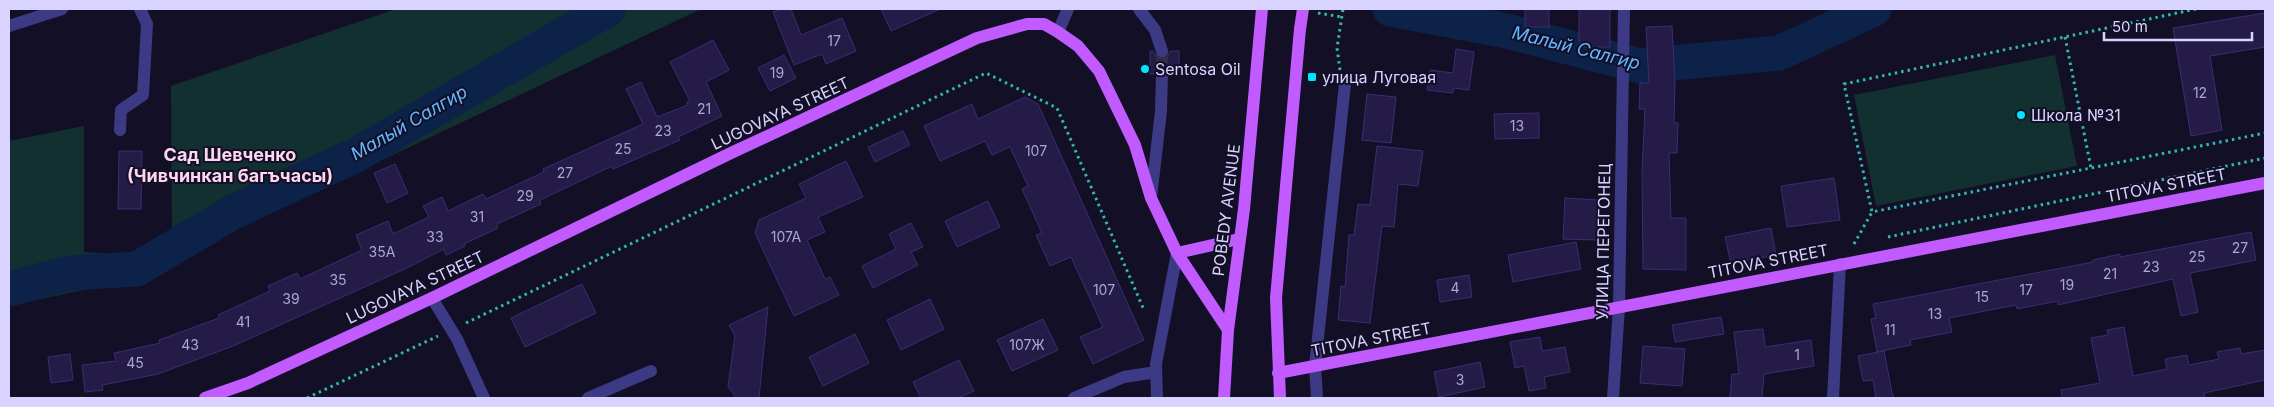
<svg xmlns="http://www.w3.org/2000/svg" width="2274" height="407" viewBox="0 0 2274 407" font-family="Inter,sans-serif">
  <rect width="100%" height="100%" fill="#130f26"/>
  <path fill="#12302f" d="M396,9H701L230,232L134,279L9,306V141L84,126V252L133,256L172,237L171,86Z
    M2055,55L2077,166L1876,206L1854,95Z"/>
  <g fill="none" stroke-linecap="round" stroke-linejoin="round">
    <path stroke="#0c2248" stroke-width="35" d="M1390,9L1507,31L1640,66L1779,53L1874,9
      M9,289L69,273L137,269L233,212L356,155L608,9"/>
  </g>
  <path fill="#241b47" stroke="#3b2d73" d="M782,9H791L801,35L842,18L856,51L826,64L822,54L794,65L773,12Z
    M881,9H940L891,31Z
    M1525,9H1549V27H1525Z
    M1579,9H1610V47H1579Z
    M2265,13V47L2210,56L2222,130L2191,136L2173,28Z
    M1672,26L1675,81L1674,123H1678L1677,153H1669L1671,218H1686V270L1643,269L1642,170L1645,109H1639L1640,83H1649L1646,27Z
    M713,40L729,70L706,82L722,116L678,137L680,140L613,169L612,166L540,200L541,204L497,224L498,228L464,244L465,246L446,255L444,249L407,268L233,346L158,374L102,385L103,390L85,392L82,365L116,361L114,353L160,343L159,340L219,318L218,315L270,291L268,286L297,273L300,279L362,250L356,235L388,221L393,234L429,217L423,206L442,197L448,211L483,194L486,199L544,172L543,169L643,124L626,89L641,82L657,117L688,105L687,102L690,101L670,62Z
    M1456,49L1474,52L1469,90L1454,88L1453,93L1427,90L1430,70L1453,73Z
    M1150,51H1153L1156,57L1161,59L1168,57L1170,51H1179V74H1170L1167,67L1162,66L1155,69L1154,74H1150Z
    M784,55L796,78L770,91L758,68Z
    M1367,94L1396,97L1391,143L1362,140Z
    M1025,97L1038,104L1144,340L1093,364L1080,337L1103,327L1071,257L1050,266L1036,235L1042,233L1022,189L1028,186L1010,147L992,155L985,141L940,161L924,126L972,104L978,119Z
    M1539,113V138L1495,139L1494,114Z
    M903,131L910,145L875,162L868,147Z
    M1377,146L1423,151L1418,186L1398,184L1394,227L1382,226L1370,323L1338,320L1341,286L1345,287L1349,235H1354L1358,204L1370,205Z
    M119,151H142L141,209H118Z
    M846,161L863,197L818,217L825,232L807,240L825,279L830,277L839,295L794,316L755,233L759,220L806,198L799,184Z
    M395,164L408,193L387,203L374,173Z
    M1834,178L1840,220L1787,227L1781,186Z
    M1565,198L1599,200L1597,240L1563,239Z
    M988,201L1000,227L957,247L945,221Z
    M911,223L923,247L911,252L918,265L873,288L862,266L896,249L889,234Z
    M1771,228L1776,255L1731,264L1725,237Z
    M2251,232L2256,260L2190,273L2198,312L2181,316L2173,279L2058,305V301L2017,309L2016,305L1949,318L1952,332L1910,340L1911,345L1877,352L1871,319L1876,318L1873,304L2093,262V260L2120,254V257Z
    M1576,242L1581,269L1513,282L1508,255Z
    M1469,275L1472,297L1440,302L1437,280Z
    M582,284L596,313L525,347L511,318Z
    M930,299L944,329L901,350L887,320Z
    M768,307L759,398H736L728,386L735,336L729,325Z
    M1721,317L1724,334L1675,342L1672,325Z
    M1043,319L1058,350L1012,371L997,340Z
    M2124,327L2133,376L2167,369L2165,359L2187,355L2189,365L2219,359L2217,352L2240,348L2241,354L2265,350V380L2204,393L2205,398H2062L2061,390L2100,383L2091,338L2108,335L2107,330Z
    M1763,329L1765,347L1811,340L1814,366L1764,374L1762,398H1730L1732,374H1739L1734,332Z
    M855,334L869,363L823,386L809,357Z
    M1540,337L1542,351L1565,347L1570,372L1544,377L1546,388L1529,391L1524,366L1515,368L1510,342Z
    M1643,346L1685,349L1682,386L1640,383Z
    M1884,351L1892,393L1894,398H1876L1873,380L1863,381L1858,356Z
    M70,354L73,380L51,383L48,357Z
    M959,360L974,391L958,398H921L913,382Z
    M1480,362L1485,387L1439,397L1434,372Z"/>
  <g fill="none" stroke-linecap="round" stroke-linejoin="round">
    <path stroke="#312d47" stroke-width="12" stroke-dasharray="12 6" stroke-linecap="butt" d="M1162,51V74"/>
    <path stroke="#2fb8b0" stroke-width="3" stroke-dasharray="2.5 4" stroke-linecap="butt" d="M2196,9L1844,84L1872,212L2265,133
      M1318,13L1342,17
      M2065,37L2091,168
      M1340,70L1337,48L1343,9
      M1888,237L2265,158
      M1854,244L1872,212
      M466,323L986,73L1057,108L1144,310
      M307,398L438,336"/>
    <path stroke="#3d3a85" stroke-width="12" d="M1139,9L1155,30L1162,51
      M9,26L62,9
      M1058,32L1068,9
      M120,130L121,110L143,95L147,24L140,9
      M1151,198L1161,111L1162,74
      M432,298L457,339L484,398
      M588,398L651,371
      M1074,398L1124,377L1156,372
      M1157,398L1156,364L1177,253
      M1317,398L1315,366L1345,84
      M1613,398L1619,307L1624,9
      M1833,398L1840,264"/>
    <path stroke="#c25bff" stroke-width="12" d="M1177,253L1239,239
      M1278,373L2265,183
      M205,398L248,383L432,298L731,153L977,38L1027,24H1044L1058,32L1078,46L1099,71L1135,145L1151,198L1177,253L1228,330
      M1224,398L1228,330L1244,209L1262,9
      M1280,398L1276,298L1300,29"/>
    <path stroke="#c25bff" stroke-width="12" d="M1300,29L1303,9"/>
  </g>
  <g fill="#00e5ff" stroke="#130f26" stroke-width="2">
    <circle cx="1145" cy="69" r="5"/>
    <rect x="1307" y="72" width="10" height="10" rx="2.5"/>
    <circle cx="2021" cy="115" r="5"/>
  </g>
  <g text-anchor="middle" stroke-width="4" stroke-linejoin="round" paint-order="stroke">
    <g font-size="14" fill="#aca6d1">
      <text x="834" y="46">17</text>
      <text x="777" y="78">19</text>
      <text x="2200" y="98">12</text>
      <text x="704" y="114">21</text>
      <text x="1517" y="131">13</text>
      <text x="663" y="136">23</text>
      <text x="623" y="154">25</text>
      <text x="1036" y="156">107</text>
      <text x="565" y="178">27</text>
      <text x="525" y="201">29</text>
      <text x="477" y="222">31</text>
      <text x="435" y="242">33</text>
      <text x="786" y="242">107А</text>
      <text x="2240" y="253">27</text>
      <text x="382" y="257">35А</text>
      <text x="2197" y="262">25</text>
      <text x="2151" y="272">23</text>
      <text x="2110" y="279">21</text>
      <text x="338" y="285">35</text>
      <text x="2067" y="290">19</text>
      <text x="1455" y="293">4</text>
      <text x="1104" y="295">107</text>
      <text x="2026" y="295">17</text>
      <text x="1982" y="302">15</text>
      <text x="291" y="304">39</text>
      <text x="1935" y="319">13</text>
      <text x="243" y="327">41</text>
      <text x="1890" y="335">11</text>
      <text x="190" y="350">43</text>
      <text x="1027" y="350">107Ж</text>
      <text x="1797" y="360">1</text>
      <text x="135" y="368">45</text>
      <text x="1460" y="385">3</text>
    </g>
    <g font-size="16" fill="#d9d4ff" stroke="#130f26" text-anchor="start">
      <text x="1155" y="75">Sentosa Oil</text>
      <text x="1322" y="83">улица Луговая</text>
      <text x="2031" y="121">Школа №31</text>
    </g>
    <g font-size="16" fill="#d9d4ff" stroke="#130f26">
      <text transform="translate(780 113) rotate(-25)" y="6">LUGOVAYA STREET</text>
      <text transform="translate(2166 185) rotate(-11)" y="6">TITOVA STREET</text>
      <text transform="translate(1226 210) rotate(-83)" y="6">POBEDY AVENUE</text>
      <text transform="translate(1603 242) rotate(-89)" y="6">УЛИЦА ПЕРЕГОНЕЦ</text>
      <text transform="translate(1768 261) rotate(-11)" y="6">TITOVA STREET</text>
      <text transform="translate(415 287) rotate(-25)" y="6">LUGOVAYA STREET</text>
      <text transform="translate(1371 339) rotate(-11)" y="6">TITOVA STREET</text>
    </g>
    <g font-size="18" font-style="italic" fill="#62b6ff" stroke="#130f26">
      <text transform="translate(1576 48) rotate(14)" y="6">Малый Салгир</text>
      <text transform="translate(409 123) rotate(-30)" y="6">Малый Салгир</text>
    </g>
    <g font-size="18" font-weight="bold" fill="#ffd6f0" stroke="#130f26">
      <text x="230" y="161">Сад Шевченко<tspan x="230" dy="21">(Чивчинкан багъчасы)</tspan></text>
    </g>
  </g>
  <rect width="2274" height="407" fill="none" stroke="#d9d4ff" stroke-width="20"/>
  <path d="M2104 32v8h148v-8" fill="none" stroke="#d9d4ff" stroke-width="2.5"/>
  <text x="2112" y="32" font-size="15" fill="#d9d4ff" stroke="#130f26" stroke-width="4" paint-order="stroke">50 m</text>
</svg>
